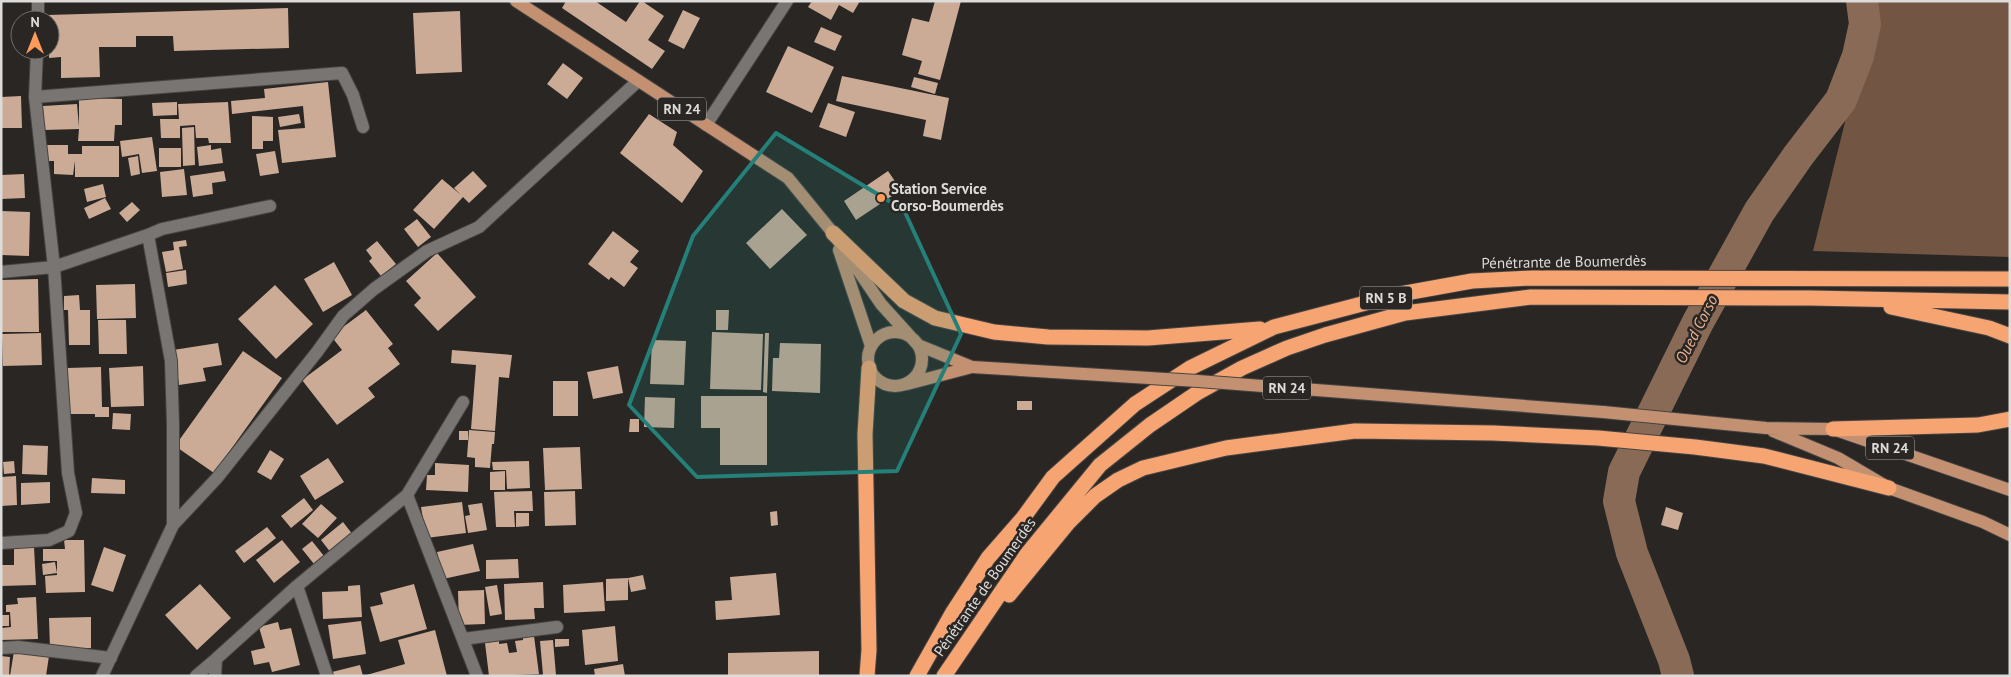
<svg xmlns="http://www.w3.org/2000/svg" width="2011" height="677" viewBox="0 0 2011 677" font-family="'PT Sans',sans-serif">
  <rect width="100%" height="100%" fill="#292624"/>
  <path fill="#725543" d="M1875,1H2010V257L1813,251Z"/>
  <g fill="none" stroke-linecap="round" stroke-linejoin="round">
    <path stroke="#886a57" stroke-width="32" d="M1678,676L1674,660L1632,553L1619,501L1624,472L1698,322L1759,212L1798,156L1841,100L1858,56L1865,24L1862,1"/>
  </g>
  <path fill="#cbaa96" d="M566,1H595L626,22L640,1H642L664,16L648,40L665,51L652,69L562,8Z
    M812,1H860L853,13L839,5L831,20L808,7Z
    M935,1H961L940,80L918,74L922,61L902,55L912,18L929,22Z
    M288,8L289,48L174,51L173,36H136V47H99L100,77L61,78V57L49,58L50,20H47V15Z
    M683,10L700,18L684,49L668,41Z
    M460,11L462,72L416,74L413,13Z
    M821,27L842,36L835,51L814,42Z
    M788,46L834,67L812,113L766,92Z
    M563,63L583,78L567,99L547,84Z
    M842,76L949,98L941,140L923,136L926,120L836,101Z
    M914,77L938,83L935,94L911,87Z
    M328,82L336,157L282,163L278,130L305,128L303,106L232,114L231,101L265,98L264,89Z
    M21,96L22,128H1V97Z
    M79,98L122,99V125H115L114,141H78L79,129L44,130L43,106L77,104L79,127Z
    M177,102V115L153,116L152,103Z
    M228,102L231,143H209L208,138H196L195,125L180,126V138H161L160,119H179L178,104Z
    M828,103L855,112L846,137L819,127Z
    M299,114L301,123L280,127L278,117Z
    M649,114L677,132L673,145L703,171L682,203L620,153Z
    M252,116L273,117V141H263V149H252Z
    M194,127L195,165L183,166L182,128Z
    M152,137L157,171L142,173L139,154L122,157L120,141Z
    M43,145H68V154H82V146H119V177H75V161L73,175L54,174V161H43Z
    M211,145V150L221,148L223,163L199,166L197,147Z
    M159,148H181V167H159Z
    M275,151L279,173L260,176L256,154Z
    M138,156L140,174L131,176L128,158Z
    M184,169L187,195L162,197L160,172Z
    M224,171L226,181L212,183L213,194L193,197L190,176Z
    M473,171L487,186L469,203L463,197L434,229L413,210L442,179L461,195L454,188Z
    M888,171L901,190L856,220L844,201Z
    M24,174L25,198L1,199V175Z
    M103,184L106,197L87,202L84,189Z
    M105,198L111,209L89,219L84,208Z
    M132,202L140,210L127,222L119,213Z
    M782,209L807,235L770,269L746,243Z
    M1,211L30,212L29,256L1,255Z
    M417,219L431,237L418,247L404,229Z
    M613,231L639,251L630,262L638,268L624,287L611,277L609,280L588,264Z
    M186,240L187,246L179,247L183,269L166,272L162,252L174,250L173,242Z
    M377,241L396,264L381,276L369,261L372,258L366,250Z
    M437,253L476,297L438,331L414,305L421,298L406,281Z
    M334,262L352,295L323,312L304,279Z
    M186,270L187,284L168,287L166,273Z
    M38,279L39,332H1V280Z
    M135,284L136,318L97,319L96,285Z
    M275,285L313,324L276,359L238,319Z
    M79,295L80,310H90V345H69L68,310H64V296Z
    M366,310L393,344L388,348L400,364L368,388L375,397L337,425L302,380L342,350L331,336Z
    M716,310H729L728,330H716Z
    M98,320H126L127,354H99Z
    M712,332L763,334L761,390L710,389Z
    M41,333L42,365L3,366L2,334Z
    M765,333H769L767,393L763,392Z
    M652,340L686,341L684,385L650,384Z
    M218,343L222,365L203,368L206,381L179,385L173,350Z
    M780,343L821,344L820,393L772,391L773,358H779Z
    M452,350L512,355L509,378L499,377L495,431L471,429L476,365L451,363Z
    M243,351L282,378L214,473L175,446Z
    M143,366L144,406L111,407L109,368Z
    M618,366L623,393L593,399L587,372Z
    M101,367L102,407H109V417H95V414H68L67,368Z
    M553,381H578V416H553Z
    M701,396H767V465H720V428H701Z
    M645,397L675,398L674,428L644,427Z
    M1017,401H1032V410H1017Z
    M113,413L131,414L130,430L112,429Z
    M630,419H639V432H629Z
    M469,430L495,432L494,444H492L490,468L475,467V458L467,457Z
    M459,431H468V440H459Z
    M23,445L48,446L47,475L22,474Z
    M580,447L582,489L545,490L543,448Z
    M270,450L284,459L271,480L257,472Z
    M328,458L344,482L315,500L300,476Z
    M14,461L15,473L4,474L3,462Z
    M529,461L530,488L507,489L506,470H493L492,462Z
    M435,463L469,465L468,492L426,490L427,475H435Z
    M505,471V490H490V472Z
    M16,476L17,505L1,506V477Z
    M92,478L125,480V494L91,493Z
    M50,482V503L21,505V483Z
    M532,491L533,511H514L515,527H496L494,492Z
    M575,491L576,525L545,526L544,492Z
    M304,498L313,510L291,528L281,516Z
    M462,502L466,533L426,538L421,507Z
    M482,503L487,530L468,533L465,516L470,515L468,505Z
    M321,504L337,518L318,538L302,524Z
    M1666,507L1683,513L1678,530L1661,525Z
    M777,511L778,525L771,526L770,512Z
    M516,513H529V526L516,527Z
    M343,522L353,535L331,553L321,540Z
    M267,527L276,538L244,563L235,551Z
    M64,540H84L85,592L46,593L45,576L57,575V561H59H43V549H65Z
    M282,540L300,562L274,583L256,560Z
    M312,541L324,556L314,564L302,549Z
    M473,544L480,571L443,579L437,552Z
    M14,547H34L36,585L1,586V565H14Z
    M104,547L126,555L113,592L91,585Z
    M518,559L519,578L486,579V560Z
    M55,562L57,573L43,575L42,564Z
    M776,573L780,615L716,620L715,601L732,600L730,577Z
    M643,575L646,589L631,592L628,578Z
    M628,578V600L606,601V579Z
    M543,582L544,608H534L535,619L505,620L504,584Z
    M603,582L605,611L564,613L563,585Z
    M200,584L231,618L197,650L165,615Z
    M414,584L427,629L380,642L370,607L383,604L380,593Z
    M360,585L362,617L323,619L322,592L348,591V586Z
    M497,585L502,614L490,616L485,587Z
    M484,590L485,624L459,625L458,591Z
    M36,597L38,639L1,640V628L11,627L10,612H6V605L18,604L17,598Z
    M1,615H9V626H1Z
    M91,617V648H50L49,618Z
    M361,621L366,654L333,659L328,625Z
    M278,622L280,630L291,628L300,665L272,672L269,662L254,665L251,651L265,648L259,627Z
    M615,626L618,661L585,665L582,630Z
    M435,630L447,676H363L405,664L398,640Z
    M534,636L539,674L489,676L485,643L499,641V644L507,643L509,653L517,652L515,641L523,640V637Z
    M555,639H569V646L555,647Z
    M553,640L556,675H543L540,641Z
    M14,651L49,656L46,676H10Z
    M819,651V676H728V653Z
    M1,656L10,657L9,675L1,676Z
    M623,664L625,676H595L594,669Z
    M360,665L363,676H333L332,672Z"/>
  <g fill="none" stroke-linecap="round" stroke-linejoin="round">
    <g stroke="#474442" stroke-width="14">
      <path id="minor" d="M38,20V1
        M35,97L342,73L353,95L363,127
        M706,125L787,1
        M1,272L54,267L148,235
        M407,495L477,676
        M173,525V424L171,361L148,235L162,229L270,206
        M1,543L49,540L69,531L76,513L68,473L54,267L35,97L37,50
        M297,586L327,676
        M463,639L557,627
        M1,648L18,647L111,658
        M102,676L173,525L217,478L317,352L343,316L374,289L427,251L479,227L638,81
        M196,676L216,659
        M215,676L216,659L297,586L407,495L463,402"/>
    </g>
    <g stroke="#474442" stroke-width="14">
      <path id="primary" d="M516,1L788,178L833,233L881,304L918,345L972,367
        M839,250L871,346
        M868 359a27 27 0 1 1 54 0a27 27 0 1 1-54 0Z
        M907,384L972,367
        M1603,412L1766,428L1833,429L2010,490
        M1773,431L1838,458L1889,488L1983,522L2010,535"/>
    </g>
    <g stroke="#474442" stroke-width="17">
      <path id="motorway" d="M833,233L904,301L935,318L994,332L1048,337L1148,338L1260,329
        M1891,307L1989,328L2010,336
        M1833,429L1978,425L2010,419
        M1009,595L1068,523L1095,496L1118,480L1143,468L1226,448L1355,431L1493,433L1598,438L1695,447L1764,456L1889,488
        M867,676L869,650L865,434L869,368
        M917,676L953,612L988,558L1023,518L1053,477L1135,404L1190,368L1274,327L1400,294L1472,281L1531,278L2010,279
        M944,676L1027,554L1100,465L1150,425L1197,393L1242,368L1287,348L1325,335L1405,313L1531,297L1810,298L2010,302"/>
    </g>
    <use href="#minor" stroke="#787572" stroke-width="12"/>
    <use href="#primary" stroke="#c39172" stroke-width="12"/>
    <use href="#motorway" stroke="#f5a472" stroke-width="15"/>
    <g stroke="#474442" stroke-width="14" stroke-linecap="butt">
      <path id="primary-bridge" d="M972,367L1198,381L1603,412"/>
    </g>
    <use href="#primary-bridge" stroke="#c39172" stroke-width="12"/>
  </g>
  <path fill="#248079" fill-opacity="0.2" stroke="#248079" stroke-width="4" stroke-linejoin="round" d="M776,133L904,210L961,334L897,471L697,477L629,405L693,236Z"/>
  <circle fill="#ff9b5a" stroke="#292624" stroke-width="2" cx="881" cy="198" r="5"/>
  <g text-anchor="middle" stroke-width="5" stroke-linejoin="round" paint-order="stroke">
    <g fill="#292624" stroke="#a8a5a3" stroke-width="1">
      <rect x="658" y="97.5" width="48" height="23" rx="4"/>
      <rect x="1360" y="286.5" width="52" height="23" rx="4"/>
      <rect x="1263" y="376.5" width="48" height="23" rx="4"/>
      <rect x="1866" y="436.5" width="48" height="23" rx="4"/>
    </g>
    <g font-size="14" font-weight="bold" fill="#dedcda">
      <text x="682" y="114">RN 24</text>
      <text x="1386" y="303">RN 5 B</text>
      <text x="1287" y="393">RN 24</text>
      <text x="1890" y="453">RN 24</text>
    </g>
    <g font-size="15" font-weight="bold" fill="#dedcda" stroke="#292624" text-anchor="start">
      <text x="891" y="194">Station Service<tspan x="891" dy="17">Corso-Boumerdès</tspan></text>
    </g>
    <g font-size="15" fill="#dedcda" stroke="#292624">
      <text transform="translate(1564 262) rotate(-1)" y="5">Pénétrante de Boumerdès</text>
      <text transform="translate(985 587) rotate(-55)" y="5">Pénétrante de Boumerdès</text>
    </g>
    <g font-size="16" font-style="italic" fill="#e9b291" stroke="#292624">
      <text transform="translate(1696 329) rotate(-63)" y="6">Oued Corso</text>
    </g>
  </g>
  <rect width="2011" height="677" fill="none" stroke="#dedcda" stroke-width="5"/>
  <g transform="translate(35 35)"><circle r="24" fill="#292624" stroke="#716f6d"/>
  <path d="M0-4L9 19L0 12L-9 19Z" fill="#ff9b5a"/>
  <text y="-8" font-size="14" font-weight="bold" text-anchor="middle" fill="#dedcda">N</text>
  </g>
</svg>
